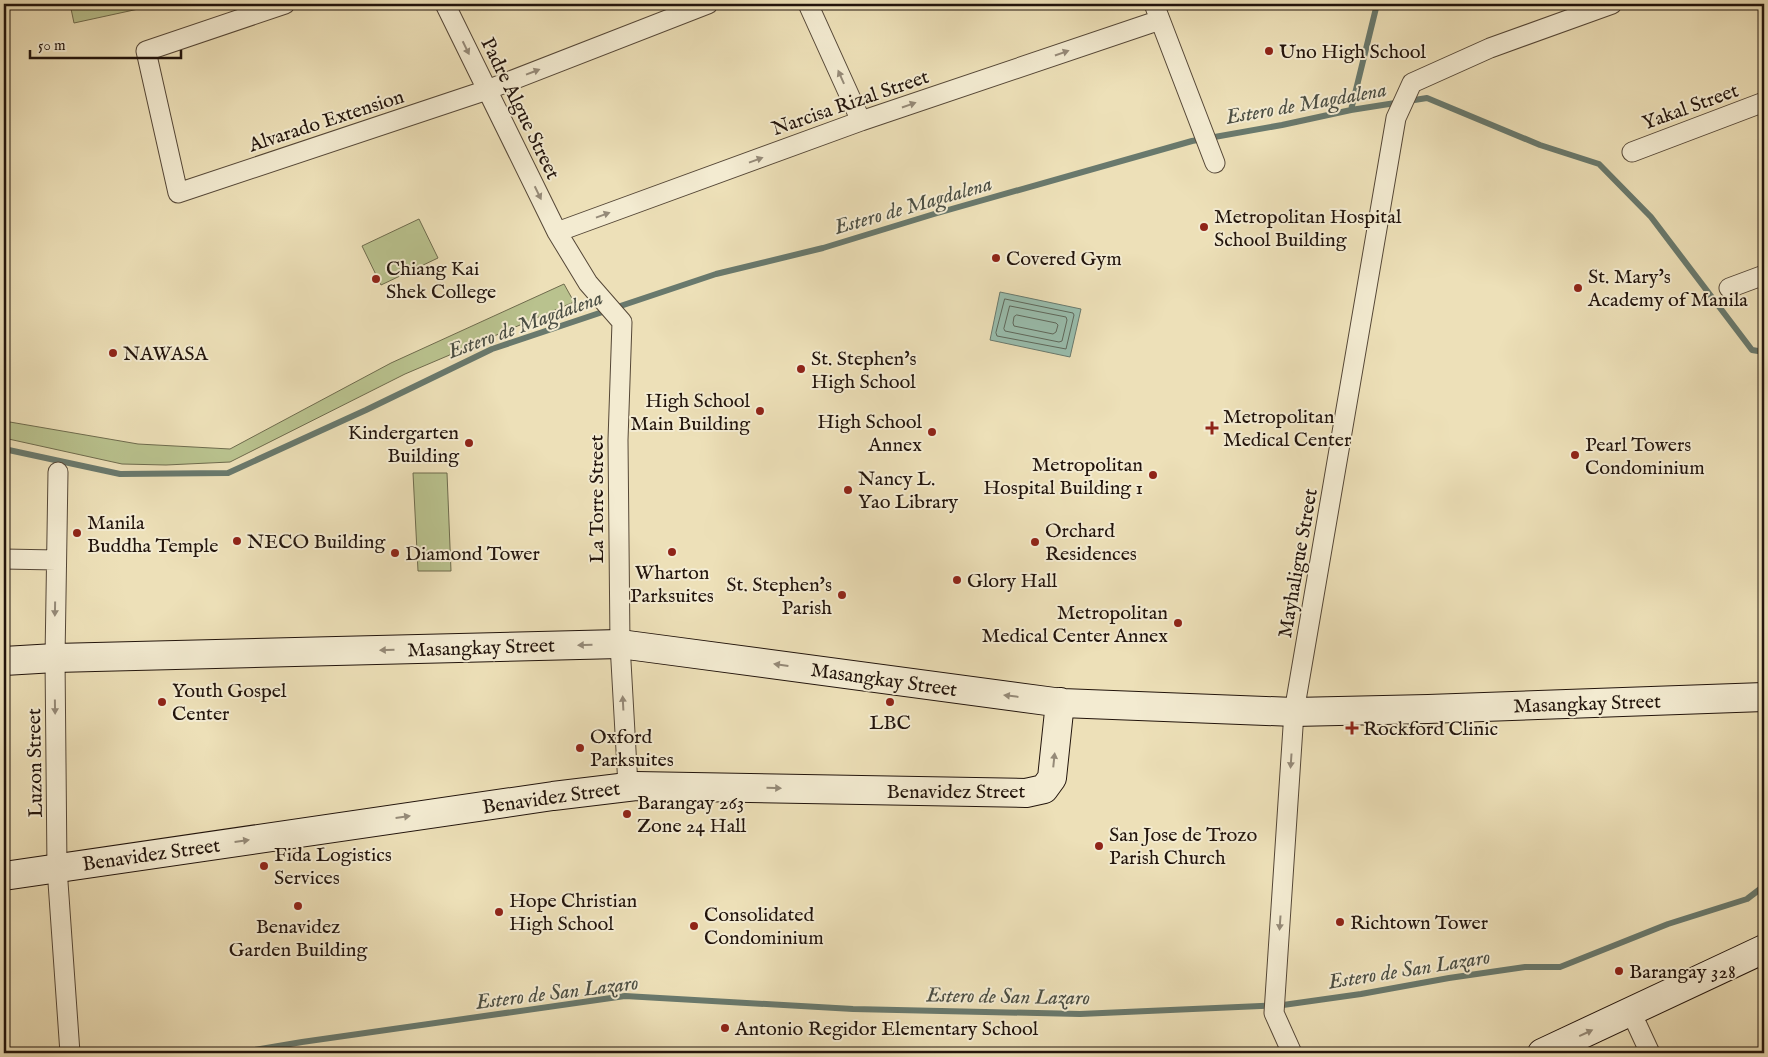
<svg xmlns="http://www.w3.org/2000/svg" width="1768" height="1057" viewBox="0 0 1768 1057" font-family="'IM FELL English',serif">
  <rect width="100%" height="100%" fill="#ede0b8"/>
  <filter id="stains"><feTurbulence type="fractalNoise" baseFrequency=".004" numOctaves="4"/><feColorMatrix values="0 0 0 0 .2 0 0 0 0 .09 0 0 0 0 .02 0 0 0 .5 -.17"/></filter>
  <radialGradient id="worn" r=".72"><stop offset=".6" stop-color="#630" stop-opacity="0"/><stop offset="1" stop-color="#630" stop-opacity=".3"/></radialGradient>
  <path fill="#b9c28e" stroke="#6e6b4d" d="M70,4H142L143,8L74,23Z
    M419,219L438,258L381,285L362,246Z
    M564,284L574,302L405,374L230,462L166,465L122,464L4,438V421L138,444L230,449L391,363Z
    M413,473H447L451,571H418Z"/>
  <path fill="#99bdad" stroke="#69796d" d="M1000,292L1081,309L1070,357L990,340Z"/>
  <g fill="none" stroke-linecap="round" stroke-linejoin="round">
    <path stroke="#5e685c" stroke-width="1" d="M1005,299L1073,313L1074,315L1066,349L997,336L996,333Z
      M1010,306L1066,317L1067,320L1062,341L1059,342L1005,331L1004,329Z
      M1017,315L1056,323L1058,325L1056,332L1053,334L1014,326L1013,323L1014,317Z"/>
    <path stroke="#69796d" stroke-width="6" d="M1351,110L1377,4
      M4,449L120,474L228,473L366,410L492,349L716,274L823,248L934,214L1192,141L1282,125L1351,110L1427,98L1540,145L1599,164L1651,217L1752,350L1764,352
      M237,1053L302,1042L625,996L853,1009L1080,1014L1283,1005L1361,994L1449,978L1525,967H1560L1668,924L1747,899L1764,886"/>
    <g stroke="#554737" stroke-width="21">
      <path id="street" d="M285,4L146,51L178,193L487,90L708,4
        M445,4L557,232L588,283L622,322L618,440L620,644L628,786
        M808,4L861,121
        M1154,4L1215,163
        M1632,152L1764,102
        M557,232L861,121L1160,20
        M1729,288L1764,275
        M58,472L55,658L57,868L70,1053
        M4,559L56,560
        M1631,1012L1650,1053
        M1292,1053L1274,1013L1294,712L1396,118L1412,83L1490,48L1612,4"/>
    </g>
    <g stroke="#22140c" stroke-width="30">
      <path id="secondary" d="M4,661L55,658L620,644L1062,703L1294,712L1428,709L1764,697
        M4,876L553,796L636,786L1026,793L1044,789L1052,778L1060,702
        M1542,1053L1764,949"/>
    </g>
    <use href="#street" stroke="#f3ebd1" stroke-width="19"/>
    <use href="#secondary" stroke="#f3ebd1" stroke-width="28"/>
  </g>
  <defs><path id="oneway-solid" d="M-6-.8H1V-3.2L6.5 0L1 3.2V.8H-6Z" transform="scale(1.25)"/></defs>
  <g fill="#958a78">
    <use href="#oneway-solid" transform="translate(466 48) rotate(64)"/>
    <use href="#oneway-solid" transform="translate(1062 53) rotate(-19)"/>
    <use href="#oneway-solid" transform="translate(533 72) rotate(-21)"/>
    <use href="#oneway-solid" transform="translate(841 77) rotate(-114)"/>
    <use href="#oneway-solid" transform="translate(909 105) rotate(-19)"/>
    <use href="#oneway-solid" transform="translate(756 160) rotate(-20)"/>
    <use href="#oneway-solid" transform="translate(538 193) rotate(64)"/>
    <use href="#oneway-solid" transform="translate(603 215) rotate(-20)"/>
    <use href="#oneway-solid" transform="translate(55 609) rotate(91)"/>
    <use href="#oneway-solid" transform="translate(585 645) rotate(178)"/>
    <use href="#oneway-solid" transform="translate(387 650) rotate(178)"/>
    <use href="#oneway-solid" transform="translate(781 665) rotate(-172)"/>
    <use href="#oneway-solid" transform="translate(1011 696) rotate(-173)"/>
    <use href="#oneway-solid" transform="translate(623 703) rotate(-93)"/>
    <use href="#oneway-solid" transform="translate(55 707) rotate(89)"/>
    <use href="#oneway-solid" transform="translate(1054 760) rotate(-84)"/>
    <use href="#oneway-solid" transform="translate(1291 761) rotate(94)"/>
    <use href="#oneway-solid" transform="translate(774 788) rotate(1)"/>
    <use href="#oneway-solid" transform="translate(403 817) rotate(-8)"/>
    <use href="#oneway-solid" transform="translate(242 841) rotate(-8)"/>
    <use href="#oneway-solid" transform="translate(1280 923) rotate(94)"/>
    <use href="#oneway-solid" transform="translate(1586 1033) rotate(-25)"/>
  </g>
  <g fill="#8f2418" stroke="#f3ebd1" stroke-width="2">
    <circle cx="1269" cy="51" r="5"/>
    <circle cx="1204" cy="227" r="5"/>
    <circle cx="996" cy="258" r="5"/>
    <circle cx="376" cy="279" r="5"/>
    <circle cx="1578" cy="288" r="5"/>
    <circle cx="113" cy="353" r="5"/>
    <circle cx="801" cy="369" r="5"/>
    <circle cx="760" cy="411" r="5"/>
    <path d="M1209.5 420.5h5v5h5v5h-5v5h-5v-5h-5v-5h5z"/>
    <circle cx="932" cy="432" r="5"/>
    <circle cx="469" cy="443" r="5"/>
    <circle cx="1575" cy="455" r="5"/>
    <circle cx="1153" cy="475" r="5"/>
    <circle cx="848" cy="490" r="5"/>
    <circle cx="77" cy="533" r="5"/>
    <circle cx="237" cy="541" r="5"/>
    <circle cx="1035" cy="542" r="5"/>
    <circle cx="672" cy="552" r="5"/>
    <circle cx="395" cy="553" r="5"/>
    <circle cx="957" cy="580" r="5"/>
    <circle cx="842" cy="595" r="5"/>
    <circle cx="1178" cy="623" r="5"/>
    <circle cx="162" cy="702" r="5"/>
    <circle cx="890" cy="702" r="5"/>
    <path d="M1349.5 720.5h5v5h5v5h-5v5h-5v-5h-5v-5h5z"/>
    <circle cx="580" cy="748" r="5"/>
    <circle cx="627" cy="814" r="5"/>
    <circle cx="1099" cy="846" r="5"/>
    <circle cx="264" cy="866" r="5"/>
    <circle cx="298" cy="906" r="5"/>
    <circle cx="499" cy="912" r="5"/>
    <circle cx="1340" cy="922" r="5"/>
    <circle cx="694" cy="926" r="5"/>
    <circle cx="1619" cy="971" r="5"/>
    <circle cx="725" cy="1028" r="5"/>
  </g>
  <g text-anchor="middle" stroke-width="4" stroke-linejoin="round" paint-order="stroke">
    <g font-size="20" fill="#22140c" stroke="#f3ebd1" text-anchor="start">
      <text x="1279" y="58">Uno High School</text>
      <text x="1214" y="223">Metropolitan Hospital<tspan x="1214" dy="23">School Building</tspan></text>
      <text x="1006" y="265">Covered Gym</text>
      <text x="386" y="275">Chiang Kai<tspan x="386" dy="23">Shek College</tspan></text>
      <text x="1588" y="283">St. Mary's<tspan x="1588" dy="23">Academy of Manila</tspan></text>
      <text x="123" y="360">NAWASA</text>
      <text x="811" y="365">St. Stephen's<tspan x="811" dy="23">High School</tspan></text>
      <text x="750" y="407" text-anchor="end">High School<tspan x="750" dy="23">Main Building</tspan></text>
      <text x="1223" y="423">Metropolitan<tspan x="1223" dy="23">Medical Center</tspan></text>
      <text x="922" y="428" text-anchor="end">High School<tspan x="922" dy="23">Annex</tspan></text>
      <text x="459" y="439" text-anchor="end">Kindergarten<tspan x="459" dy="23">Building</tspan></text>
      <text x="1585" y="451">Pearl Towers<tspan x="1585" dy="23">Condominium</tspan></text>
      <text x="1143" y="471" text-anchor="end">Metropolitan<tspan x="1143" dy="23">Hospital Building 1</tspan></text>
      <text x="858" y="485">Nancy L.<tspan x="858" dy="23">Yao Library</tspan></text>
      <text x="87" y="529">Manila<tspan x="87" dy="23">Buddha Temple</tspan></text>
      <text x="1045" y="537">Orchard<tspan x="1045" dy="23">Residences</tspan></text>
      <text x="247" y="548">NECO Building</text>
      <text x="405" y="560">Diamond Tower</text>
      <text x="672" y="579" text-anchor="middle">Wharton<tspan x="672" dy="23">Parksuites</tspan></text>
      <text x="967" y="587">Glory Hall</text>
      <text x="832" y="591" text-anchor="end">St. Stephen's<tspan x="832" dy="23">Parish</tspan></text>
      <text x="1168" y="619" text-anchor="end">Metropolitan<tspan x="1168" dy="23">Medical Center Annex</tspan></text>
      <text x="172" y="697">Youth Gospel<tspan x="172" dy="23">Center</tspan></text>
      <text x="890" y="729" text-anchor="middle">LBC</text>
      <text x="1363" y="735">Rockford Clinic</text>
      <text x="590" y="743">Oxford<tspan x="590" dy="23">Parksuites</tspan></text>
      <text x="637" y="809">Barangay 263<tspan x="637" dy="23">Zone 24 Hall</tspan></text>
      <text x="1109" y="841">San Jose de Trozo<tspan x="1109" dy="23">Parish Church</tspan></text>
      <text x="274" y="861">Fida Logistics<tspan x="274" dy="23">Services</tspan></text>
      <text x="509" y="907">Hope Christian<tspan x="509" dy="23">High School</tspan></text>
      <text x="704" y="921">Consolidated<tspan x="704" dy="23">Condominium</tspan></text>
      <text x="1350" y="929">Richtown Tower</text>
      <text x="298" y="933" text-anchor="middle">Benavidez<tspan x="298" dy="23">Garden Building</tspan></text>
      <text x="1629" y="978">Barangay 328</text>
      <text x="735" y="1035">Antonio Regidor Elementary School</text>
    </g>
    <g font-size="20" fill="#22140c" stroke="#f3ebd1">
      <text transform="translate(850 102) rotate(-19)" y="7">Narcisa Rizal Street</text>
      <text transform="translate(1690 106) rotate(-20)" y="7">Yakal Street</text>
      <text transform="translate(521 108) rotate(64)" y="7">Padre Algue Street</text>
      <text transform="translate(326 120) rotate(-18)" y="7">Alvarado Extension</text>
      <text transform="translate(596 499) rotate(-90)" y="7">La Torre Street</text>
      <text transform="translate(1297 563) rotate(-80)" y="7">Mayhaligue Street</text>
      <text transform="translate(481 647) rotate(-2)" y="7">Masangkay Street</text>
      <text transform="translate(884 679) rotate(8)" y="7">Masangkay Street</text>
      <text transform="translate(1587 703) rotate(-2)" y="7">Masangkay Street</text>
      <text transform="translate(34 763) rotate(-91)" y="7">Luzon Street</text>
      <text x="956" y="798">Benavidez Street</text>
      <text transform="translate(551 797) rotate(-8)" y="7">Benavidez Street</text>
      <text transform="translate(151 854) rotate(-8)" y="7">Benavidez Street</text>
    </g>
    <g font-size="21" font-style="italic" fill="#4c4f44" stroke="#f3ebd1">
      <text transform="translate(1306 103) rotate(-10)" y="7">Estero de Magdalena</text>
      <text transform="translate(913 205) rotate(-16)" y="7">Estero de Magdalena</text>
      <text transform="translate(525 324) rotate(-20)" y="7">Estero de Magdalena</text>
      <text transform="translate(1409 969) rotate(-9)" y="7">Estero de San Lazaro</text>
      <text transform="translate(557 992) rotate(-7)" y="7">Estero de San Lazaro</text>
      <text transform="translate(1008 996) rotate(1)" y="7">Estero de San Lazaro</text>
    </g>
  </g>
  <rect width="1768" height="1057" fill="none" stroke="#ede0b8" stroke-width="20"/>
  <rect x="5" y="5" width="1758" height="1047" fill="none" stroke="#22140c" stroke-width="2.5"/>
  <rect x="10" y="10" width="1748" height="1037" fill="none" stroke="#22140c"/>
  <path d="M30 50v8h151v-8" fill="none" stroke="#22140c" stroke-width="2.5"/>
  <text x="38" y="50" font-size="15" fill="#22140c" stroke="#f3ebd1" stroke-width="4" paint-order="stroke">50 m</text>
  <rect width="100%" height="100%" filter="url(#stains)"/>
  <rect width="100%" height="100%" fill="url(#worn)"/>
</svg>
